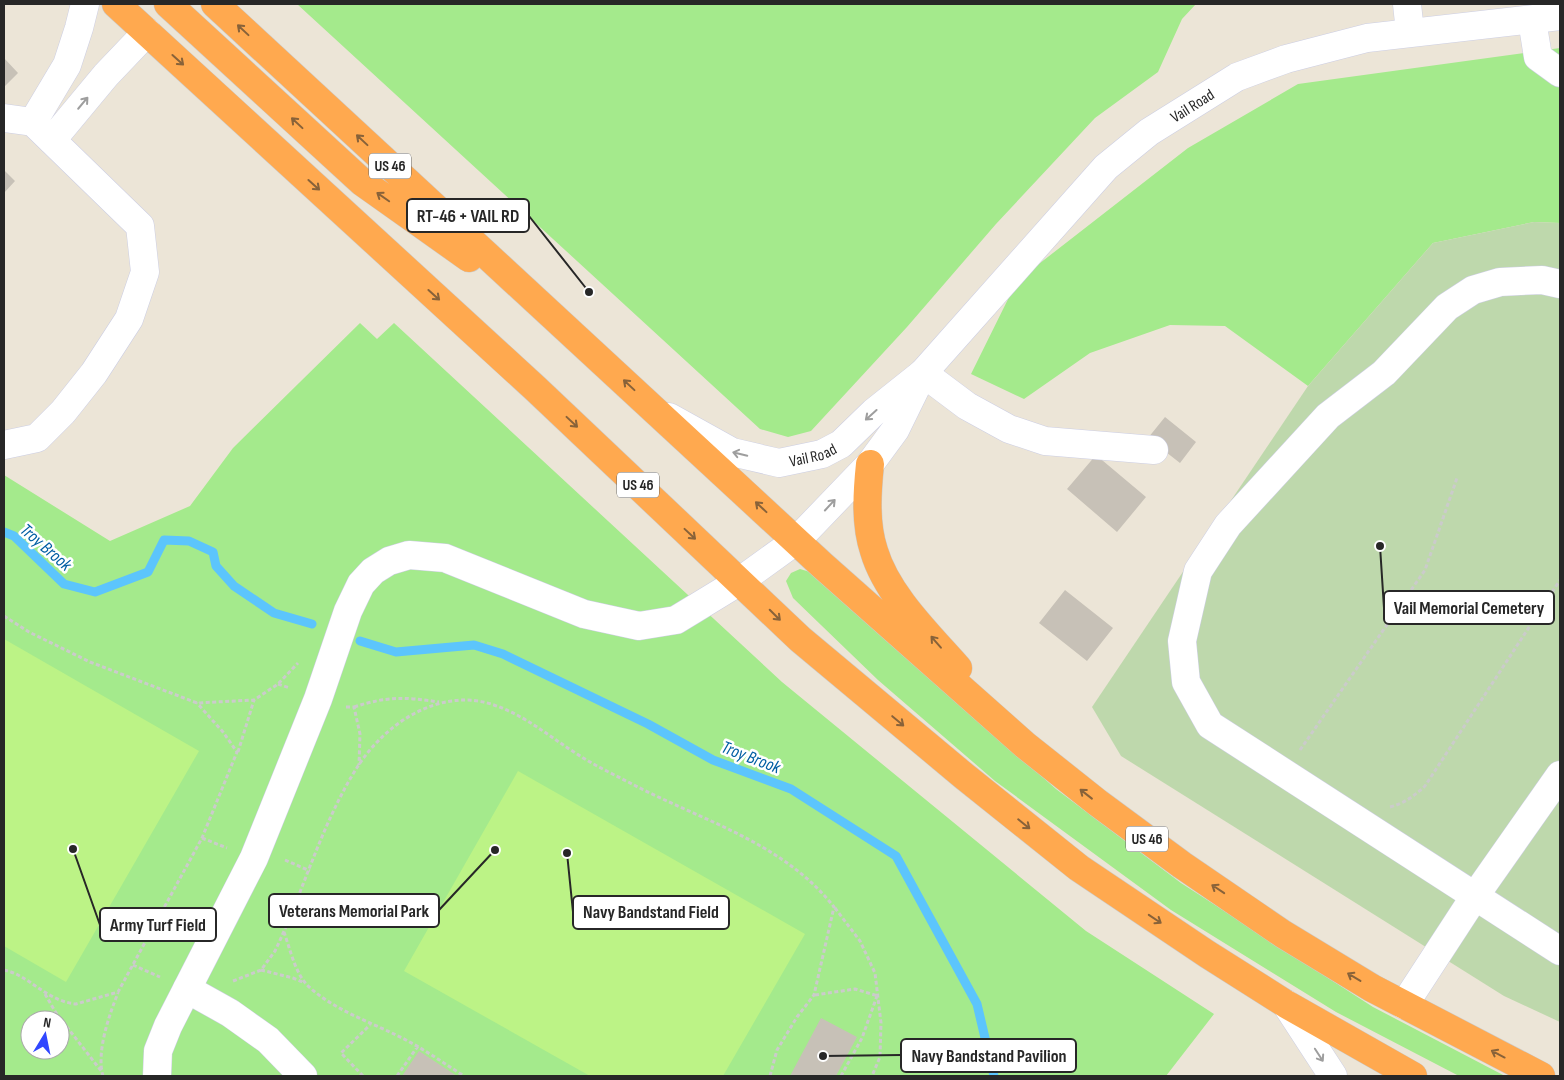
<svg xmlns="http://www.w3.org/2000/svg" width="1564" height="1080" viewBox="0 0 1564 1080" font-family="'Sofia Sans Condensed',sans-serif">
  <rect width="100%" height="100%" fill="#ece5d7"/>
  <path fill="#a4ea8c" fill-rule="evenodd" d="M297,4H1196L1182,19L1158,72L1095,118L996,224L907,327L811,431L788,437L760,429Z
    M1560,48V223L1534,222L1433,243L1308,386L1225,326L1170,325L1090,353L1024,399L971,374L1017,281L1188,148L1298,84Z
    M360,323L377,339L394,323L782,682L1086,931L1214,1014L1166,1076H4V475L110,541L190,506L233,448ZM30,1020H60V1050H30Z
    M800,569L810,572L1056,789L1181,883L1373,1007L1505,1076H1459L1336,1012L1171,910L995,781L878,680L793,598L786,581L791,573Z"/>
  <path fill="#bed8ac" d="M1534,222L1560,223V1022L1504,996L1121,756L1092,707L1308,386L1433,243Z"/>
  <path fill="#bcf386" d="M4,639L199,751L66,982L4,946Z
    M518,771L805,934L723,1076H590L404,971Z"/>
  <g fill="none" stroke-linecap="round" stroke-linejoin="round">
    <path stroke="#5cc5fc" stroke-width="9" d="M4,532L14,536L64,584L95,592L148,572L164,540L189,541L213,552L216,566L234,586L274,613L312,624
      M360,641L396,652L474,645L503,654L648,724L713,760L791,789L896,856L977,1004L994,1076"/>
  </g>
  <path fill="#c7c1b7" d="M4,58L18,73L4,87Z
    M4,170L15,181L4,193Z
    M1165,417L1196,442L1180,463L1148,438Z
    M1096,455L1146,497L1117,532L1067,489Z
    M1065,590L1113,628L1087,661L1039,623Z
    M821,1018L857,1037L836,1076H790Z
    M419,1051L457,1076H402Z"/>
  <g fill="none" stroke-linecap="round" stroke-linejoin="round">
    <g stroke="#cccee3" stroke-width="29">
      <g id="minor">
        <path d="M1407,4L1410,32"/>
        <path d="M1532,20L1538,57L1560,73"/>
        <path d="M4,118L33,122L140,226L145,272L129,319L94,373L63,412L37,438L4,445"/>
        <path d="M33,122L67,65L79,28L85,4"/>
        <path d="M52,140L106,75L147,32"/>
        <path d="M1560,284L1542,280L1500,282L1473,290L1447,307L1384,373L1328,416L1228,525L1198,571L1182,641L1186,682L1210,725L1560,951"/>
        <path d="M923,373L967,406L1009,429L1045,441L1154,450"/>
        <path id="s1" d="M669,417L732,452L779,463L822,454L841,444L874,412L923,373L1106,167L1149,132L1237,77L1286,59L1367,38L1560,16"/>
        <path d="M187,989L230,1013L268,1040L303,1076"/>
        <path d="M1286,1004L1333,1076"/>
        <path d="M1404,1005L1475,896L1560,775"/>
        <path d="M157,1076L158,1051L168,1026L254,858L318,699L348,611L361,584L373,571L389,561L409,555L445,558L584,614L639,626L676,620L740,581L797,540L870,464L895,430L923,373"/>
      </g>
    </g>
    <g stroke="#cbcbcb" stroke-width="29">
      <path id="highway" d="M116,4L536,389L800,639L964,776L1079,868L1207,954L1286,1004L1413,1076
        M168,4L362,182L469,258
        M215,4L822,565L1025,745L1098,803L1182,865L1283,934L1372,988L1541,1076
        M870,464C867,493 865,524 874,551C887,595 929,635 958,668"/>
    </g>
    <path stroke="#cbcbcb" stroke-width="3" stroke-dasharray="4 2.5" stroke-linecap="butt" d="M4,616L29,632L90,662L197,703L254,700L278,684L298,663
      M278,684L290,688
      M346,707H354L360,734L359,765
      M354,707C388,696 404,697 439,702
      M1300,750L1425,570L1457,478
      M238,752L254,700
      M1390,807C1405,803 1414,796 1425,786L1560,580
      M202,838L227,848
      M285,860L310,871
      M835,908L860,941L875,973L881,1023L880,1057L872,1076
      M284,932C290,949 295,972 307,985C332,1009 368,1021 398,1036C421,1047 442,1062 464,1076
      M133,965L160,977
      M4,970C29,975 46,1001 76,1004L118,992L202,838L237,752L223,732L197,703
      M261,970L293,978L305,983
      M233,981L261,970L275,951C304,890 322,822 358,766C386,723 439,688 491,704C525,715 547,735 577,754C595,766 615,775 634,785C703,821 784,843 834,907L814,995L797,1017L777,1050L770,1076
      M45,994L56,1013L102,1072
      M815,995L855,989L878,996
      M103,1076C96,1053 109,1015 118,993
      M363,1076L341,1053L370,1025
      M397,1076L418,1046
      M841,1076L862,1038L877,996"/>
    <use href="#minor" stroke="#fff" stroke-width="28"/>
    <use href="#highway" stroke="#ffa94f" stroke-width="28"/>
  </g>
  <defs><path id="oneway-shaft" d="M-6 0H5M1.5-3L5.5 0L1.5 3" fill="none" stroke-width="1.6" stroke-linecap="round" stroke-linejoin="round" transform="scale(1.25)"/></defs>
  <g stroke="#886239">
    <use href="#oneway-shaft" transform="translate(243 30) rotate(-137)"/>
    <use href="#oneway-shaft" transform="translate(178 60) rotate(42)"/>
    <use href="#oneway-shaft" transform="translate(297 123) rotate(-137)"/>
    <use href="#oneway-shaft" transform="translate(362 140) rotate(-137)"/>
    <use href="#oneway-shaft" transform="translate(314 185) rotate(42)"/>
    <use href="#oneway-shaft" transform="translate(383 197) rotate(-145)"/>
    <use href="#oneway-shaft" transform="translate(434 295) rotate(42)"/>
    <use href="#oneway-shaft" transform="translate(629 385) rotate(-137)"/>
    <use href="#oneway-shaft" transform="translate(572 422) rotate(43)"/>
    <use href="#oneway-shaft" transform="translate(761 507) rotate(-137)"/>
    <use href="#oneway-shaft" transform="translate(690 534) rotate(43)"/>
    <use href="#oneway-shaft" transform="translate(775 615) rotate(45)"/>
    <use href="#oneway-shaft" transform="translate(936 642) rotate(-131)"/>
    <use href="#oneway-shaft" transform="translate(898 721) rotate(40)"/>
    <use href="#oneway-shaft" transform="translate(1086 794) rotate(-142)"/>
    <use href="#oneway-shaft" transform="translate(1024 824) rotate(39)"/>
    <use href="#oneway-shaft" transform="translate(1218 889) rotate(-146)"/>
    <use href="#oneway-shaft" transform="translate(1155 919) rotate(34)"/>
    <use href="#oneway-shaft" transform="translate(1354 977) rotate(-149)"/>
    <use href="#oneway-shaft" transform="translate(1498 1054) rotate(-152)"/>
  </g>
  <g stroke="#9e9e9e">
    <use href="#oneway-shaft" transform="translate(83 103) rotate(-50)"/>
    <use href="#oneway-shaft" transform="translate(871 415) rotate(138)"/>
    <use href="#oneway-shaft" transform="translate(740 454) rotate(-166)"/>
    <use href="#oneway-shaft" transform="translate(830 505) rotate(-47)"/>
    <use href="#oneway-shaft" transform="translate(1319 1055) rotate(57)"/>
  </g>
  <g text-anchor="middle" stroke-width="5" stroke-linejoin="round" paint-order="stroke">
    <g fill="#fff" stroke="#686868" stroke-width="1">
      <rect x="369" y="153.5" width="42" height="25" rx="4"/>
      <rect x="617" y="472.5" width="42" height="25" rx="4"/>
      <rect x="1126" y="826.5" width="42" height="25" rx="4"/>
    </g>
    <g font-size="15" font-weight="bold" fill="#272727">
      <text x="390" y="171">US 46</text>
      <text x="638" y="490">US 46</text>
      <text x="1147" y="844">US 46</text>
    </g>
    <g font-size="16" fill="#272727" stroke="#fff">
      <text dy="6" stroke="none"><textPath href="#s1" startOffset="676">Vail Road</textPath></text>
      <text dy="6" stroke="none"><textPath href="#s1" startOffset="155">Vail Road</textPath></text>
    </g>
    <g font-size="18" font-style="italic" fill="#005ea3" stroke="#fff">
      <text transform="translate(46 547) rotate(41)" y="6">Troy Brook</text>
      <text transform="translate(751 757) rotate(21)" y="6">Troy Brook</text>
    </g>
  </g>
  <path fill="none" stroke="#272727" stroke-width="2" d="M589 292L529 216M1380 546L1384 608M495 850L439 910M567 853L573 912M73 849L100 925M823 1056L901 1055"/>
  <g fill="#272727" stroke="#fff" stroke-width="2">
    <circle cx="589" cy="292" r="5"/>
    <circle cx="1380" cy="546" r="5"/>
    <circle cx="495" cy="850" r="5"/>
    <circle cx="567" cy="853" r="5"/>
    <circle cx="73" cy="849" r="5"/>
    <circle cx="823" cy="1056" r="5"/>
  </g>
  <g fill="#fff" stroke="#272727" stroke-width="2">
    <rect x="407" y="199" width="122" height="33" rx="5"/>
    <rect x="1384" y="591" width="170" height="33" rx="5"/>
    <rect x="269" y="894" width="170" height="33" rx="5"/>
    <rect x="573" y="896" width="156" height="33" rx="5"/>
    <rect x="100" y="908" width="116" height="33" rx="5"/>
    <rect x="901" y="1039" width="175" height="33" rx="5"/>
  </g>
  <g font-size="18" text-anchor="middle" font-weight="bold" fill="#272727">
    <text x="468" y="222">RT-46 + VAIL RD</text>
    <text x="1469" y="614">Vail Memorial Cemetery</text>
    <text x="354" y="917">Veterans Memorial Park</text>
    <text x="651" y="918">Navy Bandstand Field</text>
    <text x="158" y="931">Army Turf Field</text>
    <text x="989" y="1062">Navy Bandstand Pavilion</text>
  </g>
  <rect width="1564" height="1080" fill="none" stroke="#272727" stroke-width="10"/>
  <g transform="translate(45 1035) rotate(10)"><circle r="24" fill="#ffffff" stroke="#a9a9a9"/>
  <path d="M0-4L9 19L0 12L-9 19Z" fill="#3147ff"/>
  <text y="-8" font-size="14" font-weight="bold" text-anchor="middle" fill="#272727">N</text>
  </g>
</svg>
